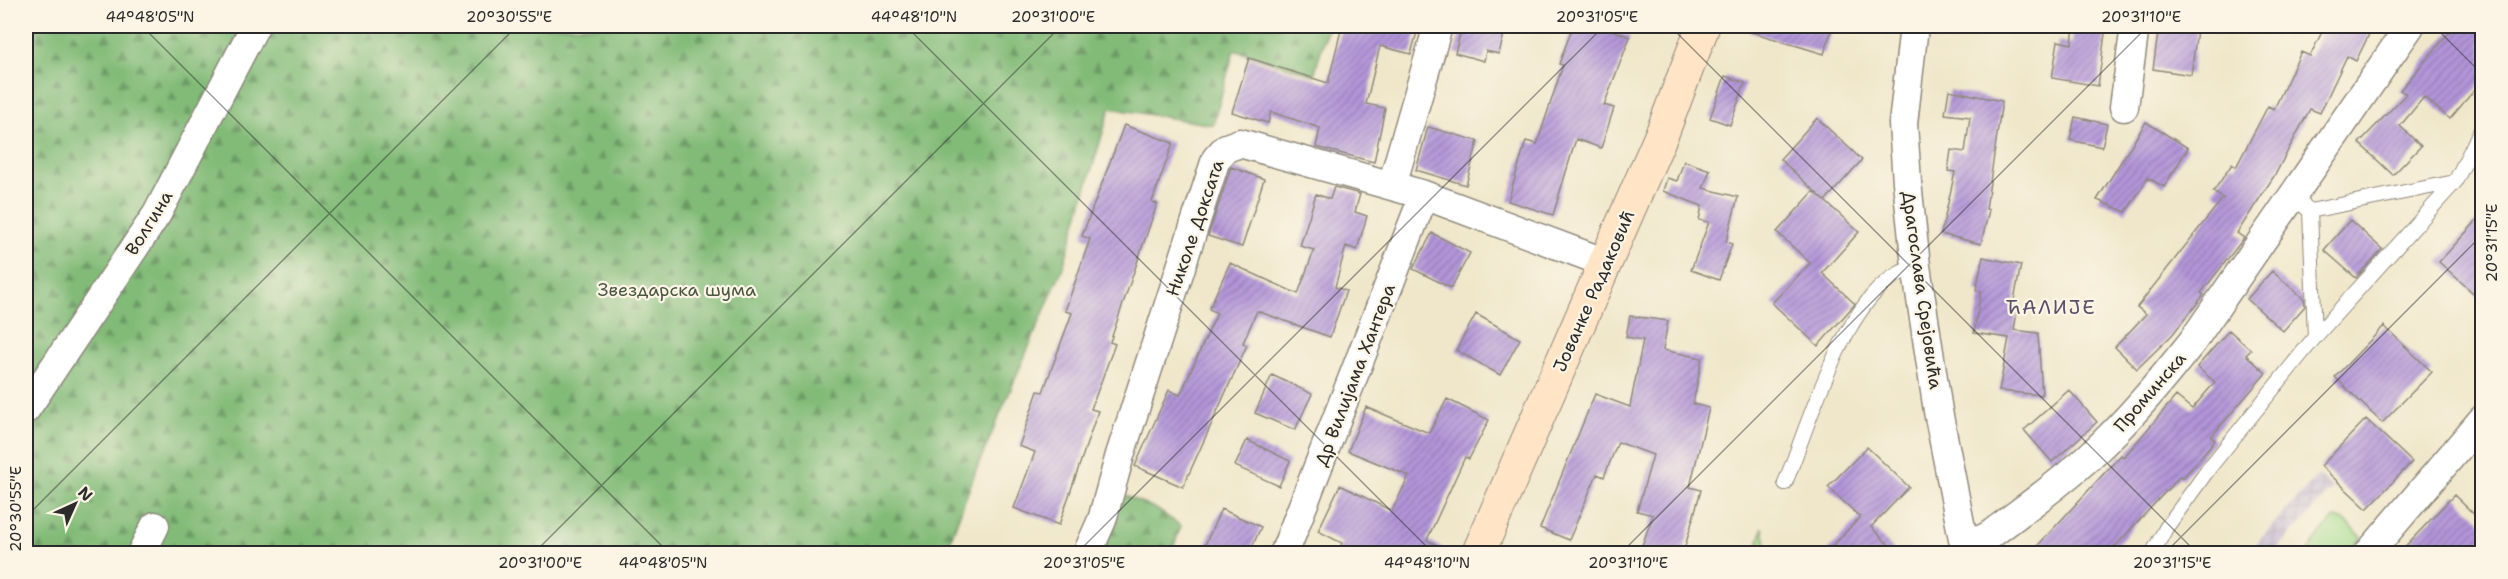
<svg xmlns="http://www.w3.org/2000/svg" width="2508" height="579" viewBox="0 0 2508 579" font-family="'Shantell Sans',sans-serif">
  <defs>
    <pattern id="industrial-grid" width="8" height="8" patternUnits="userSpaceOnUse" patternTransform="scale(1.5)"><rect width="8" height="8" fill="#cbbfd5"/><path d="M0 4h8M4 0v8" fill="none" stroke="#aea4b7"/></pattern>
    <pattern id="forest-firs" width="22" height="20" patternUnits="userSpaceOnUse" patternTransform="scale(1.5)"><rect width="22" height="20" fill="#82bb78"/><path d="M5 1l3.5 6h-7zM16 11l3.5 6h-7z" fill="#6b9863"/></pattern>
    <pattern id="building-hatch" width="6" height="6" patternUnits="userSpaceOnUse" patternTransform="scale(1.5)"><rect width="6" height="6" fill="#b295d9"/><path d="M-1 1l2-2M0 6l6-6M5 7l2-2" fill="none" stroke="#917ab0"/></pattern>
  </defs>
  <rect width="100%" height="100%" fill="#fcf5e5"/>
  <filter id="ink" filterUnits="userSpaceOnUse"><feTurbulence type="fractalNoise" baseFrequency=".0167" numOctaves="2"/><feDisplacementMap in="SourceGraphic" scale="12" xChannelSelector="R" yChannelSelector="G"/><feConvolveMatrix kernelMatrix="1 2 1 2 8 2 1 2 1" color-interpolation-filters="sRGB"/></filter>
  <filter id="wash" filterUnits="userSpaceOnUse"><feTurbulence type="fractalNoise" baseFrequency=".008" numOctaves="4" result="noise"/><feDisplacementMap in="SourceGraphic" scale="24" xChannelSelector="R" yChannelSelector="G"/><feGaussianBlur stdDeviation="1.35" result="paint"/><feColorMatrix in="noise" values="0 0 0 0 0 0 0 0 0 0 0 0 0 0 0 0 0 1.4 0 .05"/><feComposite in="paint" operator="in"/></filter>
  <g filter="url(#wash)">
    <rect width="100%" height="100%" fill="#f0e7cb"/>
    <path fill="url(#industrial-grid)" d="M2318,475L2332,488L2274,553H2248Z"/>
    <path fill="#a3db8d" stroke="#67835c" stroke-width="1.5" d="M2335,518L2345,521L2362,537L2347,553H2306C2316,542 2324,526 2335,518Z
      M1763,527L1767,553H1756Z"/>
    <path fill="url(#forest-firs)" stroke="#567352" stroke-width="1.5" d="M26,26H1328L1314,75L1234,50L1213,125L1110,108L1063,267L976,470L945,554L26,553Z
      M1112,490L1156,509L1181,526L1171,553L1087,554Z"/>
    <g id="blocks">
      <path fill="url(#building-hatch)" d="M1342,26H1391L1417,32L1411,54L1380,46L1366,104L1385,108L1374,162L1316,147L1320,128L1271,112L1268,123L1232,112L1249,58L1328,83Z
        M1462,26H1506L1499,54L1486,51L1484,61L1455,53Z
        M1573,26H1602L1630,37L1604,105L1614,108L1601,148L1576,139L1553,215L1508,201L1526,141L1537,144L1563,65L1559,64Z
        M1745,26H1833L1824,54L1745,30Z
        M2074,26H2106L2098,86L2052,78L2058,41L2072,44Z
        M2159,26L2197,30L2191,75L2153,69Z
        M2325,26H2373L2356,61L2347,56L2320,113L2310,109L2276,173L2237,233L2244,238L2201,293L2204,295L2172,335L2137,369L2115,347L2146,314L2137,307L2223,198L2213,192L2232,164L2236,167L2268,106L2274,109L2301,52L2310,56Z
        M2455,26H2482V81L2450,119L2424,97L2400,126L2421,146L2393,175L2359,143L2406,94L2400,90Z
        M1725,76L1745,83L1730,125L1710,118Z
        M1949,90L2002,101L1986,209L1989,210L1981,244L1941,234L1955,172L1948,171L1951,150L1965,152L1970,117L1945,114Z
        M2075,117L2107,124L2102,147L2070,140Z
        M1817,118L1862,160L1825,201L1780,159Z
        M2146,122L2188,148L2164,187L2148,178L2126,212L2097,200Z
        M1124,125L1173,143L1152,202L1157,204L1110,342L1115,344L1091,409L1098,411L1059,525L1014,508L1035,452L1019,446L1038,391L1043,392L1072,313L1065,311L1090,239L1082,236Z
        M1428,127L1478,141L1466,185L1416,170Z
        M1684,161L1710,170L1703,188L1738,197L1726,242L1732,244L1719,280L1691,270L1709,222L1699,220L1702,206L1663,191L1667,178L1677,181Z
        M1231,167L1264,179L1242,247L1208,236Z
        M1334,187L1360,194L1355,212L1367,216L1357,250L1346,246L1335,287L1346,291L1330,337L1257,311L1243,343L1247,345L1183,487L1135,466L1169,390L1180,395L1217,313L1209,309L1230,263L1298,294L1314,250L1300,246L1316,194L1330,199Z
        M1814,191L1859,232L1822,273L1855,304L1818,346L1772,303L1810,263L1777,232Z
        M2482,215V301L2439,262Z
        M2350,220L2382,249L2356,278L2324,250Z
        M1432,233L1470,253L1451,288L1413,269Z
        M1983,257L2021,265L2013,305L2018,306L2014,330L2038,333L2042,395L1999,391L2009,338L1974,333L1981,291L1976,290Z
        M2272,271L2304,299L2305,306L2283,331L2247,299Z
        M1476,314L1520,339L1500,375L1456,350Z
        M1630,316L1668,321L1663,350L1702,358L1693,404L1709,408L1690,487L1701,490L1683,554H1639L1653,515L1637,511L1653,455L1618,442L1604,477L1597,474L1569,540L1540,528L1595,394L1630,407L1643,340L1626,337Z
        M2384,326L2432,372L2382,423L2335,377Z
        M2229,330L2251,350L2246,355L2266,373L2211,437L2215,440L2182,479L2180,476L2108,554H2030L2121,455L2124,457L2176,396L2192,409L2215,382L2197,367Z
        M1272,375L1312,394L1295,430L1255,413Z
        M2069,390L2097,422L2052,462L2024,430Z
        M1447,399L1489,420L1469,459L1465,457L1427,540L1453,554H1337L1342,543L1318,531L1340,485L1392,511L1409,476L1348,451L1366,407L1429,433Z
        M2366,419L2412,462L2367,509L2321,466Z
        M1247,440L1290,461L1279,486L1235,466Z
        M1867,447L1909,487L1871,527L1898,554H1825L1860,517L1828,487Z
        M2454,495L2482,522V554H2398Z
        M1221,509L1261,527L1249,554H1201Z"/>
    </g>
  </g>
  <g filter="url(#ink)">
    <use href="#blocks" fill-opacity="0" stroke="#8e897b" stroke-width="1.5"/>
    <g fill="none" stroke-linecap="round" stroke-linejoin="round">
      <g stroke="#8e897b" stroke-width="16">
        <path id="service" d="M2292,196L2310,211L2455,182
          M2310,211L2315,337
          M1785,483C1808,426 1838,323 1884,284C1894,275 1904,271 1916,266
          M2152,554L2166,528L2210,467L2315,337L2455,182L2482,128"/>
      </g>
      <g stroke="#8e897b" stroke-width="31">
        <path id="minor" d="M1914,26L1903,124L1907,182L1916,266L1938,411L1966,554
          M2124,107L2135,26
          M1392,185L1438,26
          M26,409L157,214L255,26
          M1964,543L1983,539L1990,535C2024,509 2060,484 2091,455C2128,421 2160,382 2192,342L2410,26
          M141,554L155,526
          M1087,554L1102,520L1120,455L1216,159L1226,148L1240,143L1424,195L1606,263
          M1284,554L1424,195
          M2368,554L2482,420"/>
      </g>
      <g stroke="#8e897b" stroke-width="35">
        <path id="secondary" d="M1478,554L1663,131L1703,26"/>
      </g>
      <use href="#service" stroke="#fff" stroke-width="14"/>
      <use href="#minor" stroke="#fff" stroke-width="28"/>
      <use href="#secondary" stroke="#ffe4c6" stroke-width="33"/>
    </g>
  </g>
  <path fill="none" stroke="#2b2b2b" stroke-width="1.5" stroke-opacity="0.45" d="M142,26L670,554M906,26L1434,554M1670,26L2198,554M2434,26L2482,74M26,517L517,26M533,554L1061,26M1076,554L1604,26M1620,554L2148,26M2164,554L2482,235"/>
  <g text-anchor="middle" stroke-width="4.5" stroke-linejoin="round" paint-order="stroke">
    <g font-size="18" fill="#2b2b2b" stroke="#fcf5e5">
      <text transform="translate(149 223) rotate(-58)" y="6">Волгина</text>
      <text transform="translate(1195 228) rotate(-71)" y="6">Николе Доксата</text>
      <text transform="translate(1922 290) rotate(82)" y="6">Драгослава Срејовића</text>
      <text transform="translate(1594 291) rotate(-66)" y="6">Јованке Радаковић</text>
      <text transform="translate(1355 375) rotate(-69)" y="6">Др Вилијама Хантера</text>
      <text transform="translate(2150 392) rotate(-49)" y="6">Проминска</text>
    </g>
    <g font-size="18" fill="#495744" stroke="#fcf5e5">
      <text x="677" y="296">Звездарска шума</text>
    </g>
    <g font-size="20" letter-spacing="1.5" fill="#5a5068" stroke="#fcf5e5">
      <text x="2051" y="314">ЋАЛИЈЕ</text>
    </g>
  </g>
  <rect width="2508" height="579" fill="none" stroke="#fcf5e5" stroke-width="66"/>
  <g transform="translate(75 504) rotate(45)" stroke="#fcf5e5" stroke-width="4.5" paint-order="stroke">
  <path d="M0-4.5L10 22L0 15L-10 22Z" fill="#2b2b2b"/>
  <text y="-9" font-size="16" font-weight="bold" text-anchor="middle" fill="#2b2b2b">N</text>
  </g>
  <rect x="33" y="33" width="2442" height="513" fill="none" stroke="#2b2b2b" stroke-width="2"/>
  <g font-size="15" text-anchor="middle" fill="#2b2b2b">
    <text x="150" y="22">44°48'05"N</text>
    <text x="509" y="22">20°30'55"E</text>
    <text x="914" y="22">44°48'10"N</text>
    <text x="1053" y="22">20°31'00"E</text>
    <text x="1597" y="22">20°31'05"E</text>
    <text x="2141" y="22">20°31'10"E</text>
    <text transform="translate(2492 243) rotate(-90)" y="5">20°31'15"E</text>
    <text transform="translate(16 509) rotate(-90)" y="5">20°30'55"E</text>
    <text x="540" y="568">20°31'00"E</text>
    <text x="663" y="568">44°48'05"N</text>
    <text x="1084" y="568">20°31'05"E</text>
    <text x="1427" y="568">44°48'10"N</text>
    <text x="1628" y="568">20°31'10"E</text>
    <text x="2172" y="568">20°31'15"E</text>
  </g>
</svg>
